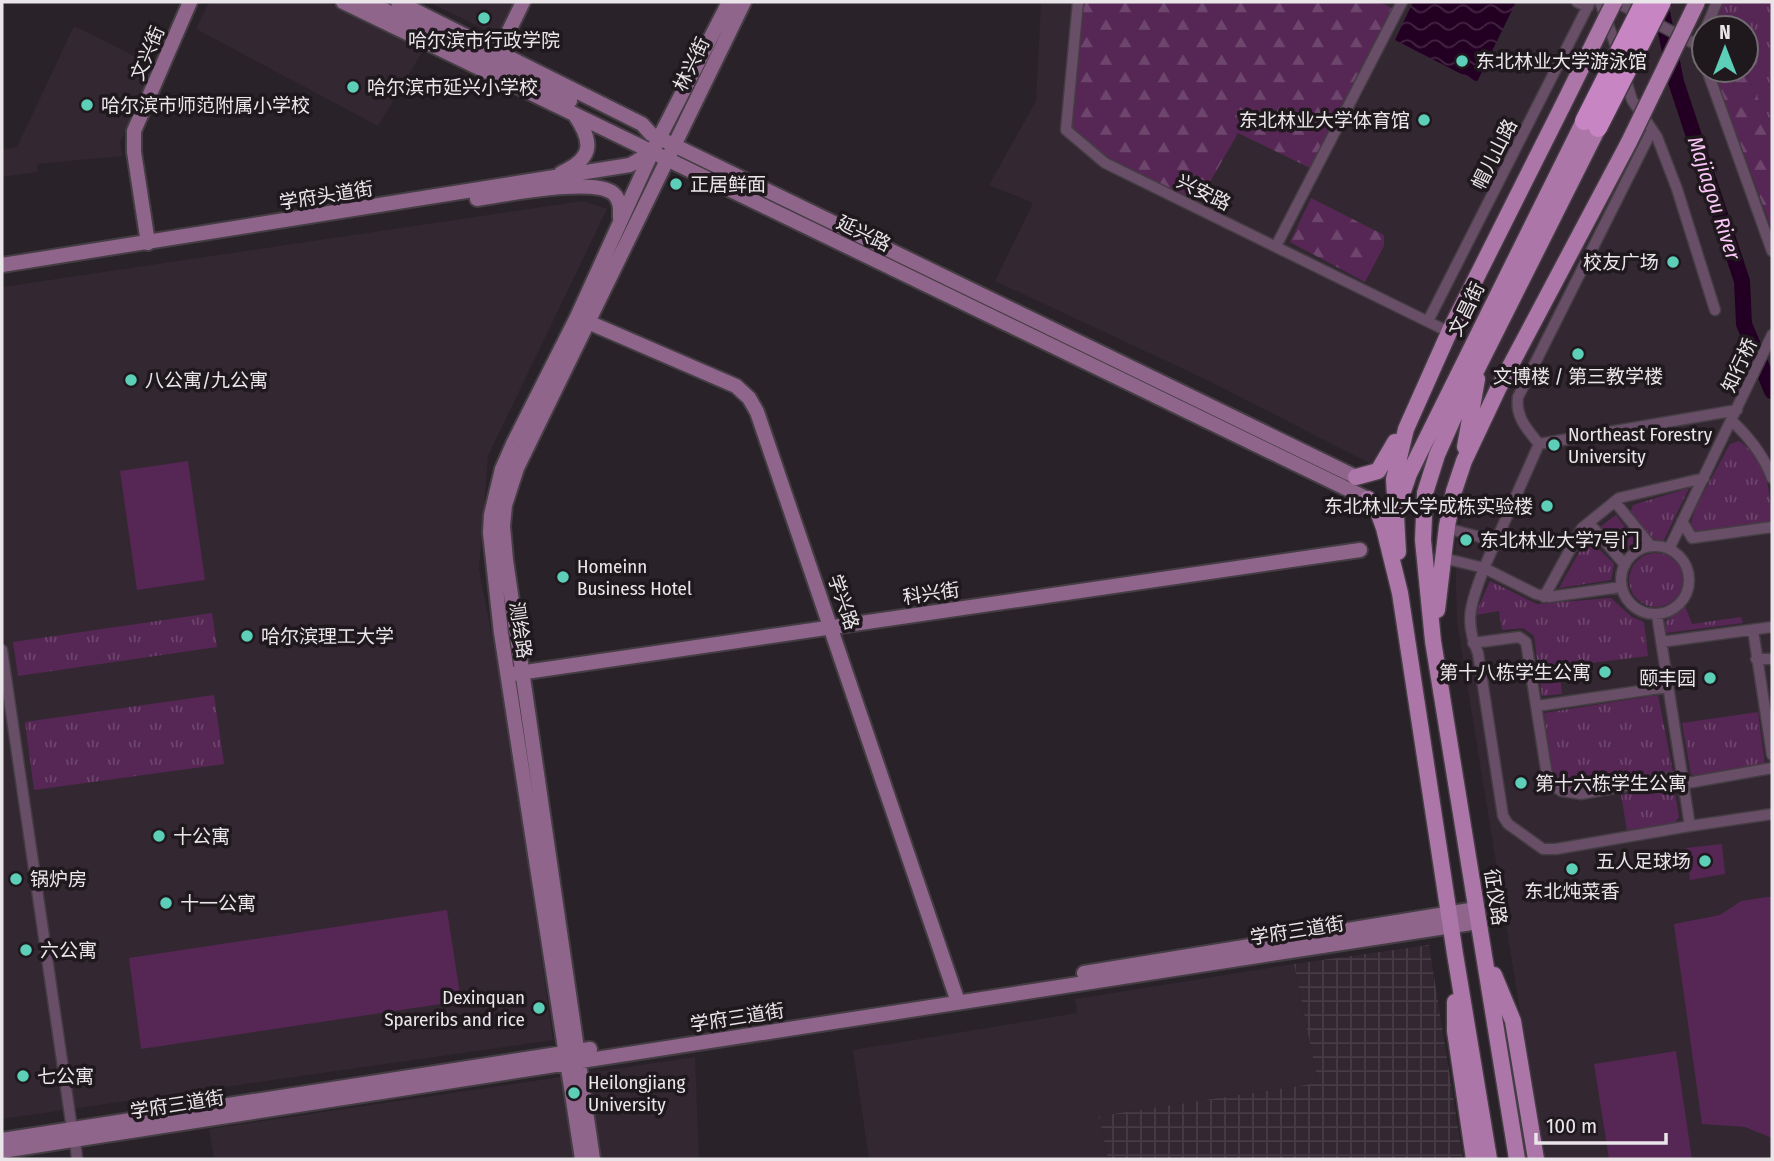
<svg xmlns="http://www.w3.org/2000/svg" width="1774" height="1161" viewBox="0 0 1774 1161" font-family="'Fira Sans Condensed','Noto Sans SC',sans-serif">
  <defs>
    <pattern id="industrial-grid" width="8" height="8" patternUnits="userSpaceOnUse" patternTransform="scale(1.75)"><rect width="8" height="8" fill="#332732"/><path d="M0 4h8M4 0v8" fill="none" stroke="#473c46"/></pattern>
    <pattern id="grass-tufts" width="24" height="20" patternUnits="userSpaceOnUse" patternTransform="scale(1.75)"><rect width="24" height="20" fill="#562754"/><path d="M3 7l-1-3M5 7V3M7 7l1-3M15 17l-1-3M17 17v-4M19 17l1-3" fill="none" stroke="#6e466d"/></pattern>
    <pattern id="forest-firs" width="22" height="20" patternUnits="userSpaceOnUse" patternTransform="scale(1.75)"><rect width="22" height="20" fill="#562754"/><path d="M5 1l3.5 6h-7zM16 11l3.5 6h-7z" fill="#6e466d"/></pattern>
    <pattern id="water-waves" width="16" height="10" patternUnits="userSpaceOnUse" patternTransform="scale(1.75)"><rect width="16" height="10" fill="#230023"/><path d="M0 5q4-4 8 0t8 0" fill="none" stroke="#432543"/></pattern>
  </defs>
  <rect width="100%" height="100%" fill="#292228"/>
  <path fill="#332732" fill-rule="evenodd" d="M209,2H328L424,49L378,126L196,29Z
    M428,2H514L497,35Z
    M1041,2H1772V1159H1544L1457,622L1455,549L1463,511L1207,380L995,281L1033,203L989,185L1036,101ZM1704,28H1746V70H1704Z
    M74,26L156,67L120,142L122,156L37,164V172L2,177V149L17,147Z
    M583,201L607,209L488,456L479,569L505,704L553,1040L2,1119V287Z
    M1294,964L1318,1083L1099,1116L1108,1159H869L853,1050L1077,1013L1075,999Z
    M695,1057L699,1159H214L209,1129Z"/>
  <path fill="url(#industrial-grid)" d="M1429,945L1463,1159H1108L1099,1116L1318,1083L1294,964Z"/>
  <path fill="url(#grass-tufts)" d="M1722,2H1772V126L1744,70L1746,28H1723L1716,13Z
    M1739,441C1768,462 1770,489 1772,523L1698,536L1692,532L1690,525L1696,507L1730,444Z
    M1689,488L1664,540H1651L1630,513L1633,505Z
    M1616,515L1636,541L1635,544L1621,553L1600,527Z
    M1586,540H1590L1614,564L1611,580L1559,588Z
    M1629 580a27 27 0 1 1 54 0a27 27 0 1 1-54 0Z
    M1490,581L1537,604L1611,598L1632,617L1644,622L1648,656L1559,667L1562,694L1542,696L1534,636L1523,628L1502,630L1499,611L1475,615Z
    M1685,606L1692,624L1741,617L1743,623L1666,633L1665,622Z
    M212,613L217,647L18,676L13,642Z
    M214,695L224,764L34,790L25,722Z
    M1658,695L1673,772L1573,788L1553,779L1544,713Z
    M1758,712L1765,765L1698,777L1691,774L1682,723Z
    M1674,787L1679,817L1675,823L1627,830L1621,795Z"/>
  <path fill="url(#forest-firs)" d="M1084,2H1379L1394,9L1310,168L1238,133L1198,203L1108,160L1070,129Z
    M1713,70H1744L1772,126V230Z
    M1311,198L1384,235V246L1365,282L1290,242Z"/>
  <path fill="#562754" d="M188,461L205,580L137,590L120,471Z
    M1722,844L1725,874L1690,880L1686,848Z
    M1766,897H1772V1138L1745,1127L1702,1124L1674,924L1720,915L1741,901Z
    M447,910L461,1001L141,1049L129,958Z
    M1676,1051L1692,1159H1609L1594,1064Z"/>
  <path fill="url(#water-waves)" d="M1413,2H1516L1477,82L1395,40Z"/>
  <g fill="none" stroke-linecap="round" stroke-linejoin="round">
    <path stroke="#230023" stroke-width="16" d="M1660,2L1676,82L1742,281L1744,324L1772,391"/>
    <g stroke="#443d43" stroke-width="13">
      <path id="street" d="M1078,2L1066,130L1105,163L1449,332
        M1577,2L1588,7
        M1600,2L1618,52
        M1616,2L1697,45
        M1706,28L1717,2
        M1704,31L1697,45L1704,63
        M1707,70L1772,251
        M1625,77L1632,100L1657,137L1677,189L1715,310
        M1276,246L1402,2
        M1428,321L1590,2
        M1732,421C1749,437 1764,456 1772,478
        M1539,444C1527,429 1515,417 1518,397L1652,130
        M1615,502L1651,546
        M1682,521L1692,538L1772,527
        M1589,523L1625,565
        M1446,528L1495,541
        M1621 580a34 34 0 1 1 68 0a34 34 0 1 1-68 0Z
        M1669,549L1772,335
        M1443,558L1484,568C1472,601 1463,619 1478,653L1503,816L1508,824L1543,849H1556L1690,826
        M1621,587L1549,597L1536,594L1484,568L1539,444L1737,410
        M1544,597L1582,528L1619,498L1704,478
        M1657,615L1690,826L1772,814
        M1753,630L1772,755
        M1661,642L1772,627
        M1473,643L1519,637L1526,642L1548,782L1561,791L1581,794L1681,776
        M2,650L72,1129
        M1756,659H1772
        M1537,706L1667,687
        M1682,784L1772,768
        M75,1140L77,1159"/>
    </g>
    <g stroke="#443d43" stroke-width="18">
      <path id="secondary" d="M343,2L1368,499
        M368,2L570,101
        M398,2L642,124L651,134L1356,477
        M499,51L523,2
        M561,173C594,158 593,142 575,115
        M477,199C504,195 592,177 613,193C621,200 620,209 620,218
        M148,243L134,152V131L190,2
        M2,265L630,165L652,152
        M581,319L736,386L749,398L757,412L958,1002
        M512,674L1360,550
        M1084,973L1476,909
        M2,1140L590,1049
        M2,1151L1478,922
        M582,1159L501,633L490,533L491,515L502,469L513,444L577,317L652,152L729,2
        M593,1159L506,560L503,526L505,505L517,468L744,2"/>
    </g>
    <g stroke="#443d43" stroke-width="19">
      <path id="primary" d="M1465,447L1477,379
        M1356,477L1378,471L1395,442
        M1368,499L1379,514L1384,528L1400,593L1455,954L1489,1159
        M1399,503L1409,474L1584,121
        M1398,552L1394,479L1406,429L1451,328L1562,107
        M1437,610L1447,526L1454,491L1464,461L1498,389L1629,142
        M1494,975L1513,1021L1536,1159
        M1455,1002V1031L1474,1159
        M1517,1159L1433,641L1423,540L1425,493L1437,455L1461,401L1598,128"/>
    </g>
    <use href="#street" stroke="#694e67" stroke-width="10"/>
    <use href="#secondary" stroke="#8f658c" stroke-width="14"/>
    <use href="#primary" stroke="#ad76a9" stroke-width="16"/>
    <g stroke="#443d43" stroke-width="19" stroke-linecap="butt">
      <path id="primary-bridge" d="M1562,107L1614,2
        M1629,142L1697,2"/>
    </g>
    <g stroke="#443d43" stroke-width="21" stroke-linecap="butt">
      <path id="highway-bridge" d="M1584,121L1644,2
        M1598,128L1662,2"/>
    </g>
    <use href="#primary-bridge" stroke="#ad76a9" stroke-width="16"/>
    <use href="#highway-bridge" stroke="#c786c3" stroke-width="18"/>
  </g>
  <g fill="#5dceb8" stroke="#1f191e" stroke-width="2.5">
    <circle cx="484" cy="18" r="7"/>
    <circle cx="1462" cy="61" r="7"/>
    <circle cx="353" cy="87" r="7"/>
    <circle cx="87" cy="105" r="7"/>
    <circle cx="1424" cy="120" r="7"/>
    <circle cx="676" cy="184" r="7"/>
    <circle cx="1673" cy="262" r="7"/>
    <circle cx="1578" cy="354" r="7"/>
    <circle cx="131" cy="380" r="7"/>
    <circle cx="1554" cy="445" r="7"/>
    <circle cx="1547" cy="506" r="7"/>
    <circle cx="1466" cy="540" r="7"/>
    <circle cx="563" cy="577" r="7"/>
    <circle cx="247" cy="636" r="7"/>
    <circle cx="1605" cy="672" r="7"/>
    <circle cx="1710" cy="678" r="7"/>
    <circle cx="1521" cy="783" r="7"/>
    <circle cx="159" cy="836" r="7"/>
    <circle cx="1705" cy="861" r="7"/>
    <circle cx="1572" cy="869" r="7"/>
    <circle cx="16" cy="879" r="7"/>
    <circle cx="166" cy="903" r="7"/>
    <circle cx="26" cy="950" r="7"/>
    <circle cx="539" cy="1008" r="7"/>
    <circle cx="23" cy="1076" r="7"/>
    <circle cx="574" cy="1093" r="7"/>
  </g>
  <g text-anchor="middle" stroke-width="7" stroke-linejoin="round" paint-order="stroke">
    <g font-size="19" fill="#e9e5e9" stroke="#1f191e" text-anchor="start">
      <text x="484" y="47" text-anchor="middle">哈尔滨市行政学院</text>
      <text x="1476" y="68">东北林业大学游泳馆</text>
      <text x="367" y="94">哈尔滨市延兴小学校</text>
      <text x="101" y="112">哈尔滨市师范附属小学校</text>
      <text x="1410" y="127" text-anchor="end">东北林业大学体育馆</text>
      <text x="690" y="191">正居鲜面</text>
      <text x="1659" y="269" text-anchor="end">校友广场</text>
      <text x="1578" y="383" text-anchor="middle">文博楼 / 第三教学楼</text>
      <text x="145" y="387">八公寓/九公寓</text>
      <text x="1568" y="441">Northeast Forestry<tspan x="1568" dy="22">University</tspan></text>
      <text x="1533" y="513" text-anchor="end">东北林业大学成栋实验楼</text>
      <text x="1480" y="547">东北林业大学7号门</text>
      <text x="577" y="573">Homeinn<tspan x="577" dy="22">Business Hotel</tspan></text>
      <text x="261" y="643">哈尔滨理工大学</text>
      <text x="1591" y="679" text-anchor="end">第十八栋学生公寓</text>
      <text x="1696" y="685" text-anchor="end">颐丰园</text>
      <text x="1535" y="790">第十六栋学生公寓</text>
      <text x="173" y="843">十公寓</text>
      <text x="1691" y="868" text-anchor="end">五人足球场</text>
      <text x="30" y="886">锅炉房</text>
      <text x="1572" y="898" text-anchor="middle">东北炖菜香</text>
      <text x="180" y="910">十一公寓</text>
      <text x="40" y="957">六公寓</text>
      <text x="525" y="1004" text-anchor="end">Dexinquan<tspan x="525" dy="22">Spareribs and rice</tspan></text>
      <text x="37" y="1083">七公寓</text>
      <text x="588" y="1089">Heilongjiang<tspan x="588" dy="22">University</tspan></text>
    </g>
    <g font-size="19" fill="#e9e5e9" stroke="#1f191e">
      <text transform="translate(147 53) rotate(-67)" y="7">文兴街</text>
      <text transform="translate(691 64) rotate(-64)" y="7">林兴街</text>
      <text transform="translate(1494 154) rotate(-63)" y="7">帽儿山路</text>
      <text transform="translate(1204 192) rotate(26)" y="7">兴安路</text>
      <text transform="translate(326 195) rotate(-9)" y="7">学府头道街</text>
      <text transform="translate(864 233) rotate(26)" y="7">延兴路</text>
      <text transform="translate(1466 309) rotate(-64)" y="7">文昌街</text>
      <text transform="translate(1739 365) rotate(-65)" y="7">知行桥</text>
      <text transform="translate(931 593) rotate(-8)" y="7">科兴街</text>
      <text transform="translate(844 602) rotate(71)" y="7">学兴路</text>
      <text transform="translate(521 630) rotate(82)" y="7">测绘路</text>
      <text transform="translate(1496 897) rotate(81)" y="7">征仪路</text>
      <text transform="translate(1297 930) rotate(-9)" y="7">学府三道街</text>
      <text transform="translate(737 1017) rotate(-9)" y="7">学府三道街</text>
      <text transform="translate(177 1104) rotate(-9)" y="7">学府三道街</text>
    </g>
    <g font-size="21" font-style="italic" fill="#fcc7f8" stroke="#1f191e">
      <text transform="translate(1714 198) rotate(72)" y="7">Majiagou River</text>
    </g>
  </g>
  <rect width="1774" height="1161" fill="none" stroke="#e9e5e9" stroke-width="7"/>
  <g transform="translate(1725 49)"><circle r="33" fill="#1f191e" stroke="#706b6f" stroke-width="2"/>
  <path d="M0-5L12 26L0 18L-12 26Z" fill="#5dceb8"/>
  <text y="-10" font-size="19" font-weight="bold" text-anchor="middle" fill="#e9e5e9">N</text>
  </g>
  <path d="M1536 1133v10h130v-10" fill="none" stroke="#e9e5e9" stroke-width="3.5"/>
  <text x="1546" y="1133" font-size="21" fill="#e9e5e9" stroke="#1f191e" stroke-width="5" paint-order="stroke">100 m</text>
</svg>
